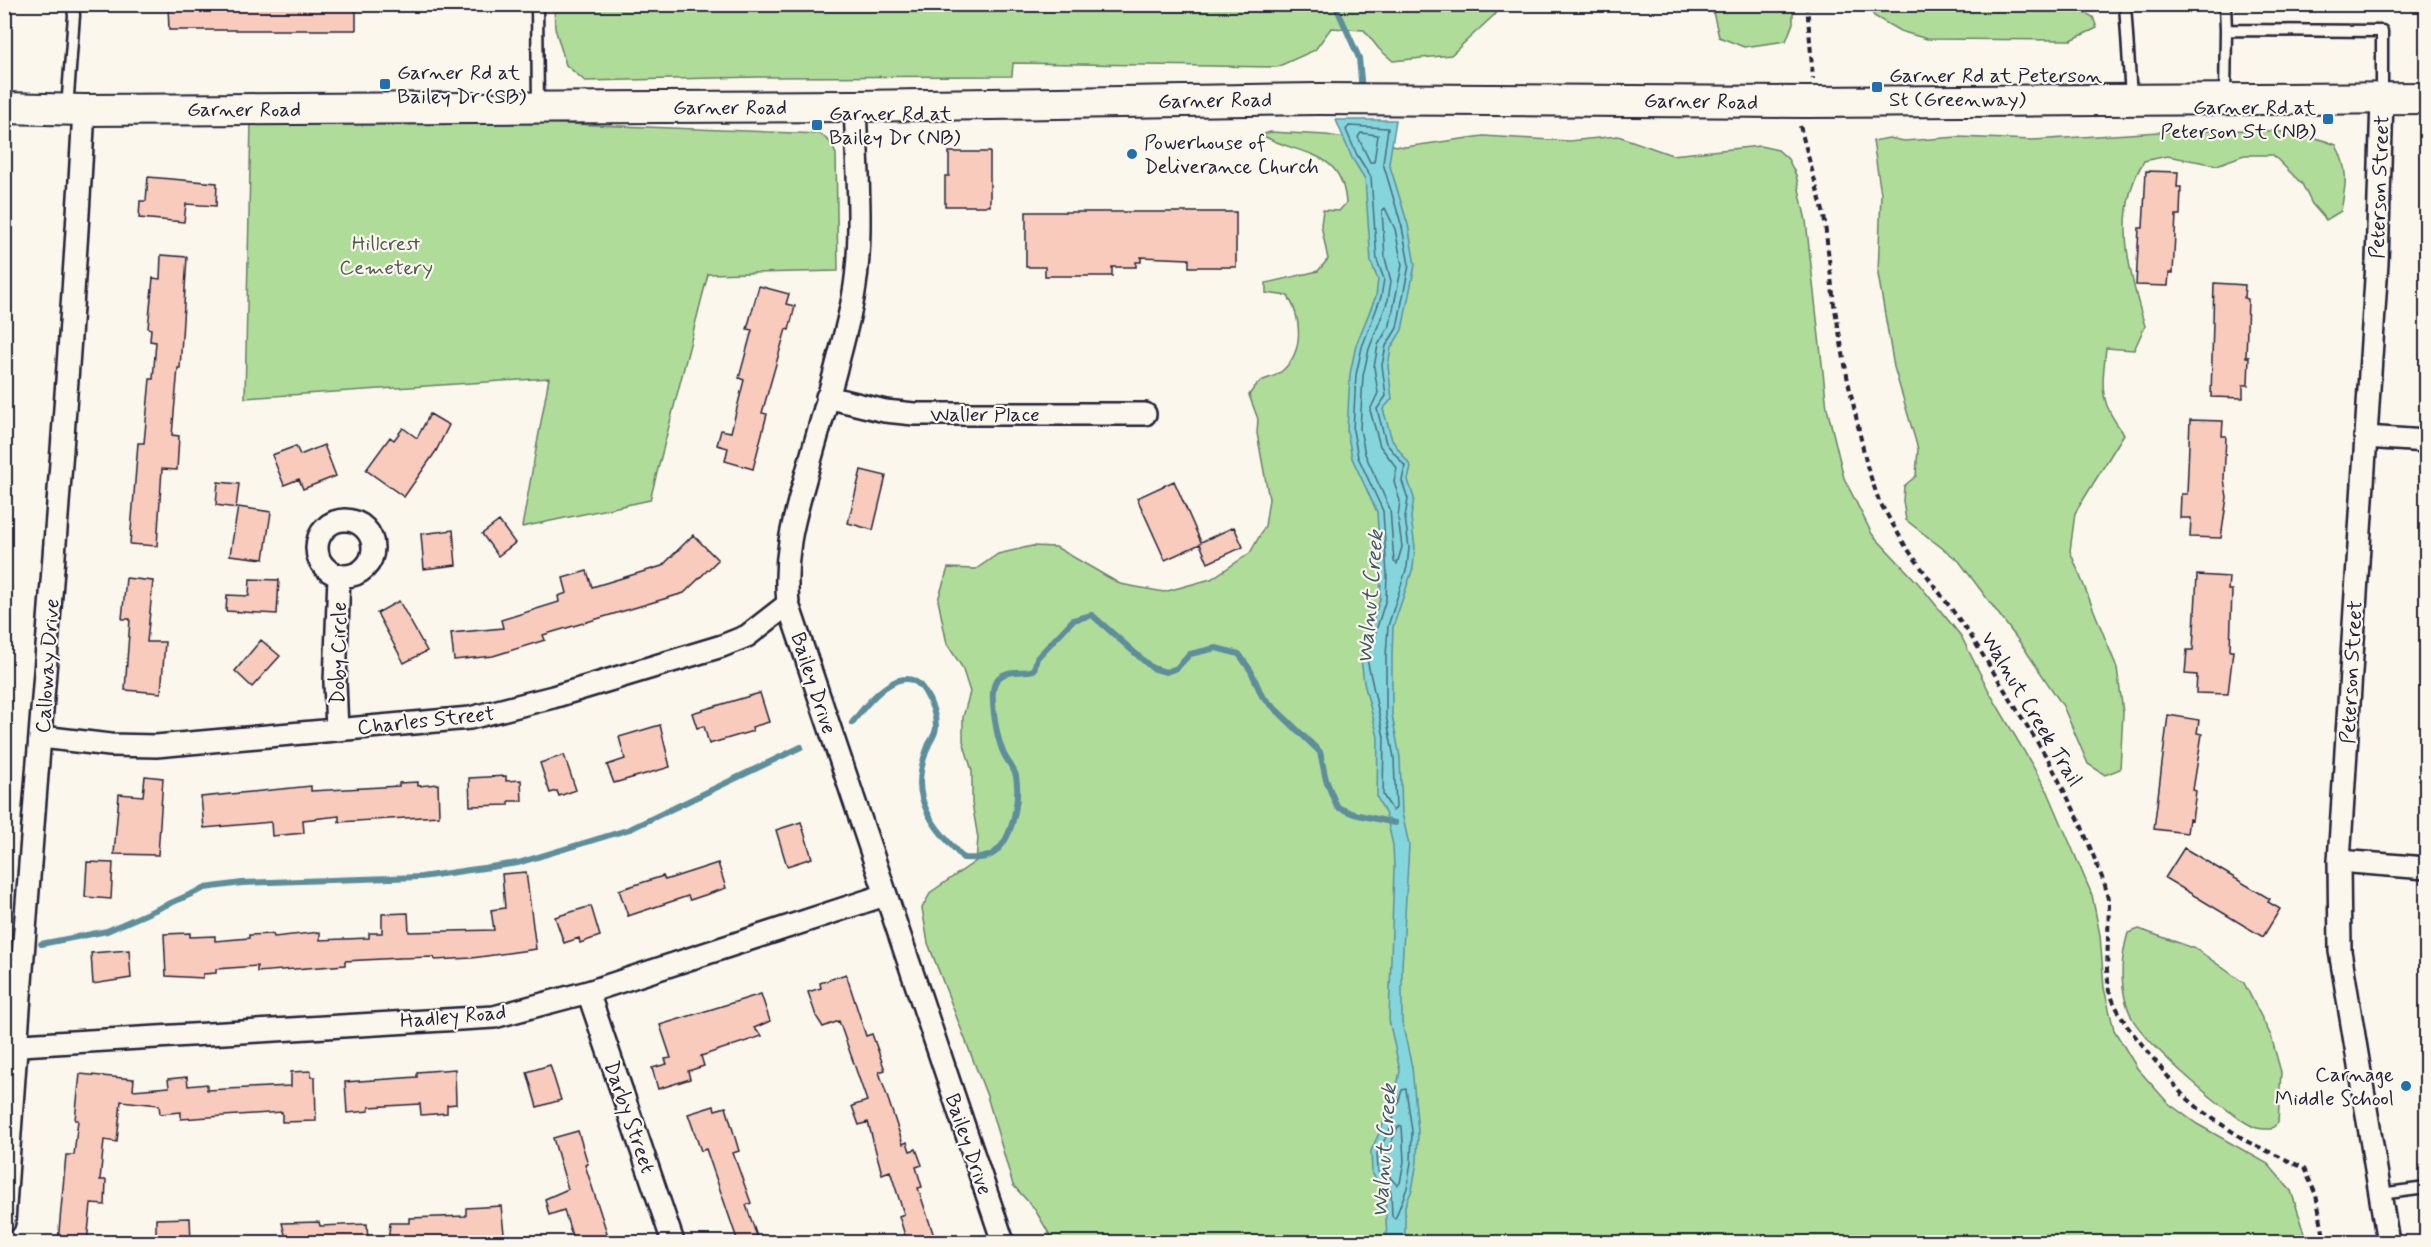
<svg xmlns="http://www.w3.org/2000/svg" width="2431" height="1247" viewBox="0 0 2431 1247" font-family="Mynerve,sans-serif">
  <rect width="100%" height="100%" fill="#fbf7ec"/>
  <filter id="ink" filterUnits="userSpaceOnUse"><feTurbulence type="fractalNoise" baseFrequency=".0167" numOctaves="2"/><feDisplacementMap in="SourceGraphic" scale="12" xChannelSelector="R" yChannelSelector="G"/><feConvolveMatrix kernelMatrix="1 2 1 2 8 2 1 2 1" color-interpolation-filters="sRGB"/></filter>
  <g filter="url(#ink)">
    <path fill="#b0dc9a" stroke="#697f6a" stroke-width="1.5" d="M554,5V4L1505,5L1451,55L1393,61L1379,49L1364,30L1331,28L1315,50L1277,67L1013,63L1012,76L757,77L585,81L566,65L555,28Z
      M1717,5H1793V23L1786,41L1744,47L1719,37L1713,12Z
      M1868,5H2070L2093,17L2097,28L2071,40L1927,39L1900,31L1874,16Z
      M494,121L820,134L830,142L836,154L838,271L708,274L650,500L522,527L549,378L245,398L251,122Z
      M1270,132L1326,135L1405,147L1483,136L1569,141L1618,136L1672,155L1760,146L1778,150L1788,159L1796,175L1806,221L1827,408L1844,478L1872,534L1918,583L1961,636L1991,695L2048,792L2092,895L2100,935L2104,988L2114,1030L2137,1068L2168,1103L2197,1124L2268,1164L2291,1191L2308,1242H1054L1034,1208L1013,1185L987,1096L928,943L922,908L931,892L976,861L978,838L972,803V771L963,741V717L970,692L962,667L947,644L938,600L948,568L976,569L998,554L1032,546L1056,547L1120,584L1164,592L1211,579L1250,553L1265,526L1269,499L1257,433L1258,419L1249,395C1264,372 1268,383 1282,371C1304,352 1302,319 1288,296L1266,293V283L1318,271L1328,259L1321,225L1323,210L1339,211L1346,203C1342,147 1299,157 1262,135Z
      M2160,132C2216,132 2285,123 2336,145C2349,170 2346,184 2341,211L2326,220L2312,204L2302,184L2273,155H2244L2217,165L2167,156L2144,161C2112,211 2129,274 2145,326L2134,350L2106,348C2102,387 2098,401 2124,434L2075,513L2070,551L2117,668L2123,712L2120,769L2105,775L2088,764L2063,706L2024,648L1959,561L1906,520L1903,501L1904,486L1916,476L1918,449L1894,367L1878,274L1881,194L1873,141L1889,138L1904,141L1958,137L2033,140Z
      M2139,929L2196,949L2244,983L2271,1036L2281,1072L2278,1123L2271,1129C2267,1129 2261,1129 2257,1128C2232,1120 2144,1042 2132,1018C2119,992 2120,960 2128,933Z"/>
    <path fill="#85d6dc" stroke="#5d8e9c" stroke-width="1.5" d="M1336,120H1396L1389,163L1408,225L1415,265L1402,330L1391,348L1388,366L1392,399L1383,409L1392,440L1411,467L1408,480L1414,498L1411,517L1415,548L1413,568L1393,627L1392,656V715L1400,757L1402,813L1409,845L1402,966V1022L1412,1067L1418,1131L1417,1162L1412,1190L1405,1206V1242H1387L1385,1193L1372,1173L1371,1151L1394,1100L1400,1071L1389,1020L1394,868L1393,845L1386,815L1377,797L1378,737L1364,683L1361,658L1380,599L1381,577L1377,512L1352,458L1347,431L1350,374L1356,345L1376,296L1378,280L1371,262L1365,179L1352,158Z"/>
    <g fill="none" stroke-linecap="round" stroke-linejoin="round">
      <path stroke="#4a6a7b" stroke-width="1.5" d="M1349,126L1388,128L1383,163L1402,227L1409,265L1397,328L1386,346L1382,365L1386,396L1377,409L1386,443L1405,466L1402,481L1408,499L1405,517L1409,548L1407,567L1388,626L1386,656V715L1394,758L1396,808L1393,811L1383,795L1384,737L1367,659L1386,599L1387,576L1383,511L1358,457L1353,430L1356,375L1362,347L1381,297L1384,279L1377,260L1371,177L1357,155L1346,130Z
        M1361,133L1378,135L1374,162H1370L1358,137Z
        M1385,208L1395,229L1402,265L1390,325L1378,345L1374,367L1378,393L1370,410L1380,446L1397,468L1394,482L1400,501L1398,517L1402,547L1397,564L1394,562L1390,509L1365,454L1360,429L1363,376L1369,349L1388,300L1391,281L1385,258L1382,211Z
        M1406,1089L1412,1131L1411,1162L1407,1188L1395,1219L1392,1216L1391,1192L1378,1171L1377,1153L1389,1132L1402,1090Z
        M1402,1126L1404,1161L1400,1183L1397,1185C1374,1164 1389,1150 1398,1127Z"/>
      <path stroke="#5d8e9c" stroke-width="6" d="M1335,4L1359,58L1362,91
        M852,723C866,704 904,656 925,692C931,702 936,716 936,727C936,733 932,739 929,744C922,761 917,780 922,798C929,823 946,839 963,858C973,858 985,860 994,853C1013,839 1020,799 1016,776C1014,768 1006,760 1003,752C997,738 988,693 996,681C1005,668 1021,674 1034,670L1037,658L1073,620L1092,615L1152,668L1166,672L1177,668L1190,654L1216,648L1239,654L1251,671L1262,696L1320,752L1326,780L1337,807L1354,814L1395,823
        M41,944L107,931L205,888L242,883L421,877L518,863L630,829L801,747
        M4,950H11"/>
    </g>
    <path fill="#f9cbbc" stroke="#22223b" stroke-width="1.5" d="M168,4H356V30H169Z
      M949,152H990V206H945V176H949Z
      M2146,171L2178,172L2177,187H2181L2180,215H2176L2173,273H2169L2168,286L2136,285L2139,228H2143Z
      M148,177L217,183L216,206L186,204L184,222L139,218L140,201H146Z
      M1026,212H1236V267H1189V259L1141,257V262H1136V267H1112V276H1045V267H1026Z
      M161,255L187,257L180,368H178L172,435L179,436L177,470L162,469L157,546L130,544L138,443H144L150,379H153L156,342L150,341L151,329L148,328L153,278L160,279Z
      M2214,283L2245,285L2244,298L2248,299L2246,357H2249L2248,385H2243V398L2211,397Z
      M759,286L789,294L786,304L795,306L789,330L786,329L762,413L767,414L753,469L725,461L728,448L717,445L721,430L731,432L744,380L739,378L752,330L747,329Z
      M430,414L449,425L436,451L404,497L366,470L390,437L394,440L403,428L417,438Z
      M2190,420L2223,421L2222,436H2226L2224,479L2227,497L2221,538L2190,537L2191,518H2180L2181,494H2187Z
      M324,445L336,476L303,489L299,479L284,485L272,455L296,446L300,455Z
      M861,470L886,476L873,530L848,523Z
      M1174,481L1201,542L1234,527L1243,547L1208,563L1200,544L1165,560L1137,498Z
      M218,482L239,484L236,508L216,505Z
      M238,507L271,512L264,559L230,555Z
      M499,521L515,543L498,556L482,534Z
      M453,530L456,565L424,569L421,534Z
      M693,535L718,560L684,593L543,635L545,640L493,656L454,660L451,633L503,628L501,620L559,602L558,596L567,593L563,578L587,571L592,587L662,566Z
      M2197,575L2229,577L2228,590H2232L2230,651H2233L2228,694L2196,693L2197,675L2185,674L2187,650H2193Z
      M126,578L153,581L147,642H165L161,693L125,690L130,619H122Z
      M250,579L279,580L277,614L226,611L227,595L249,596Z
      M399,601L427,651L404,663L377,613Z
      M261,640L280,656L252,687L235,671Z
      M760,693L769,722L752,727L753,731L709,744L704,726L697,728L692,713Z
      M2168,715L2199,720L2197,733L2202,734L2193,790L2196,791L2192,820L2189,819L2187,833L2154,829Z
      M660,725L670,767L614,783L607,765L625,759L619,737Z
      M564,755L576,790L559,796L557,791L550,793L540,763Z
      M145,776L163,778L158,855L114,854L119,794L143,796Z
      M506,776V781L521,780L522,801H509V805L470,806L469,778Z
      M418,782V786L438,784L439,816L339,822V816L303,820L304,833L272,836L271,822L204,828L201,797L311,786V791L399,786V783Z
      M801,822L812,858L787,866L776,830Z
      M2184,848L2270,899L2268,902L2280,909L2263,937L2165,878Z
      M87,862L113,863L111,899L85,897Z
      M718,863L726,888L690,900L688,896L628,916L619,890L663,876L665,880Z
      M526,872L536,949L472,958L435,960L434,957L400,958L345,961V965L257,972V966L216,969V973L203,974V978L166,976L164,934L190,933V937L215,936V941L249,938V935L273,934L274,937L320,932V940L369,938V933H382V914L408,913L409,932L494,930L491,910L505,908L502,874Z
      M591,906L600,936L580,943L579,938L564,943L555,917Z
      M129,950L131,978L93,984L91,953Z
      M846,974L866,1036L872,1034L885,1070L879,1072L903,1144L907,1142L910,1151L916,1149L922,1165L916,1167L922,1187L918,1188L936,1242H907L899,1216L904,1214L890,1171L882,1174L868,1122L859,1125L852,1106L867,1101L839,1021L823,1027L816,1016L808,992L821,988L820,983Z
      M761,994L770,1021L754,1028L762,1036L701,1056L704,1066L688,1071L690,1079L658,1089L652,1068L667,1064L665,1059L671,1058L660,1025Z
      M550,1065L561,1100L537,1107L527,1072Z
      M455,1069L456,1104L447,1105V1113L421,1115L420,1104L369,1107V1111L347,1113L345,1082L417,1077V1072Z
      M311,1071V1077H315L316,1121L282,1122V1112L181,1119V1112L160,1114L159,1105L121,1101L117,1142L104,1140L100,1180H106L105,1205L91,1204L87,1242H58L66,1155H74L78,1120H75L80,1074L134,1079L133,1090L169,1087L168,1079L187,1077L188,1086L207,1084V1090L291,1086V1072Z
      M714,1106L715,1110L726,1107L739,1151L733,1153L751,1203L746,1205L759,1242H738L706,1149L701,1151L688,1114Z
      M578,1131L588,1164L585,1165L609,1239L598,1242H574L564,1210L549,1215L545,1199L568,1189L553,1138Z
      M501,1206L505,1242H388L390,1223H409V1218L466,1216V1208Z
      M190,1218L191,1242H156V1219Z
      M319,1222L320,1226L367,1224L368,1242H287L282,1223Z"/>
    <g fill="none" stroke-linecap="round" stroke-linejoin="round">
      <g stroke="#22223b" stroke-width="15">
        <path id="lane" d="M537,4L538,107
          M2125,4L2131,97
          M2225,4L2226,30
          M2225,97L2226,30L2382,31V95
          M67,109L74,15L72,4
          M2380,1194L2426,1188"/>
      </g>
      <g stroke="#22223b" stroke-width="26">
        <path id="street" d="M2382,99L2377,263L2339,861L2340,951L2388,1242
          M855,106C857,165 864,241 853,298C842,354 824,410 809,465C795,516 783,550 788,604L1003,1242
          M827,397L885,411L914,414H1145
          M2365,437L2426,441
          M317 548a28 28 0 1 1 56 0a28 28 0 1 1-56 0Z
          M337,730L335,682L339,576
          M42,737L110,745L156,746L470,718L553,697L722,646L747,636L788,604
          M2339,861L2426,868
          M588,992L673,1242
          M4,1046L494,1017L588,992L885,895
          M4,1222C28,851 64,481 84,110"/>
      </g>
      <g stroke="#22223b" stroke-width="34">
        <path id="secondary" d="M4,108L84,110L855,106L1318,99L1806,102L2426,98"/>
      </g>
      <path stroke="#22223b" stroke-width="4" stroke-dasharray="6 4.5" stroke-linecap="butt" d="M1807,4L1813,79
        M1800,126L1824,215L1834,304L1848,381L1867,466L1879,501L1906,547L1969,633L2049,761L2080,822L2105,885L2109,904L2107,970L2109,991L2115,1005L2127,1026L2182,1094L2203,1112L2248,1142L2304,1168L2316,1195L2325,1242"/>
      <use href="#lane" stroke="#fbf7ec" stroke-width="10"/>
      <use href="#street" stroke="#fbf7ec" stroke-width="21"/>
      <use href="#secondary" stroke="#fbf7ec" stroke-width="30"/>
    </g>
  </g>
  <g fill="#1f6fb2" stroke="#fbf7ec" stroke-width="2">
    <rect x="379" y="78" width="12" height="12" rx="3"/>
    <rect x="1871" y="81" width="12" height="12" rx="3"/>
    <rect x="2322" y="113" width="12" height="12" rx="3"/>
    <rect x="811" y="119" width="12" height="12" rx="3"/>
    <circle cx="1132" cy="154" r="6"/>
    <circle cx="2406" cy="1086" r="6"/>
  </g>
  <g text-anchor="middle" stroke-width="4.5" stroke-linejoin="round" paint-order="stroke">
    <g font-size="21" fill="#22223b" stroke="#fbf7ec" text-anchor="start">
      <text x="397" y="79">Garner Rd at<tspan x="397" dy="24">Bailey Dr (SB)</tspan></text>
      <text x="1889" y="82">Garner Rd at Peterson<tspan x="1889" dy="24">St (Greenway)</tspan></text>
      <text x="2316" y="114" text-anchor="end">Garner Rd at<tspan x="2316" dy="24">Peterson St (NB)</tspan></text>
      <text x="829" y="120">Garner Rd at<tspan x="829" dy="24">Bailey Dr (NB)</tspan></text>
      <text x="1144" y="149">Powerhouse of<tspan x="1144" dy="24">Deliverance Church</tspan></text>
      <text x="2394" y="1081" text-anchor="end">Carnage<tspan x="2394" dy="24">Middle School</tspan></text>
    </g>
    <g font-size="21" fill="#22223b" stroke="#fbf7ec">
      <text transform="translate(1215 100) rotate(-1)" y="7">Garner Road</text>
      <text transform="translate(1701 101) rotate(1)" y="7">Garner Road</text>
      <text x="730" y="114">Garner Road</text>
      <text x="244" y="116">Garner Road</text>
      <text transform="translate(2379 187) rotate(-88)" y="7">Peterson Street</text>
      <text x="985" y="421">Waller Place</text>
      <text transform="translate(338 653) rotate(-89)" y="7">Doby Circle</text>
      <text transform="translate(47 666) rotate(-86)" y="7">Calloway Drive</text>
      <text transform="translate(2351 672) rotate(-87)" y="7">Peterson Street</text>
      <text transform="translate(814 683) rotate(72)" y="7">Bailey Drive</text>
      <text transform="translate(2032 709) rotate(59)" y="7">Walnut Creek Trail</text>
      <text transform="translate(426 720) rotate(-6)" y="7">Charles Street</text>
      <text transform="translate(453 1016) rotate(-5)" y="7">Hadley Road</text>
      <text transform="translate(630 1117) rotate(71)" y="7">Darby Street</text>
      <text transform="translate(969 1144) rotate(71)" y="7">Bailey Drive</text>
    </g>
    <g font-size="21" fill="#4d5a58" stroke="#fbf7ec">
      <text x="386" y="250">Hillcrest<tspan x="386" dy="24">Cemetery</tspan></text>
    </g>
    <g font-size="22" font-style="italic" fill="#40586b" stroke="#fbf7ec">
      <text transform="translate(1369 597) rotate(-85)" y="8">Walnut Creek</text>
      <text transform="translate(1383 1151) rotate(-86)" y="8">Walnut Creek</text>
    </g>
  </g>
  <rect width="2431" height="1247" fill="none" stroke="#fbf7ec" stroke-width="24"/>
  <rect x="12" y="12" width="2407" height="1223" fill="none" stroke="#22223b" stroke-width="2" filter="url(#ink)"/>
</svg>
